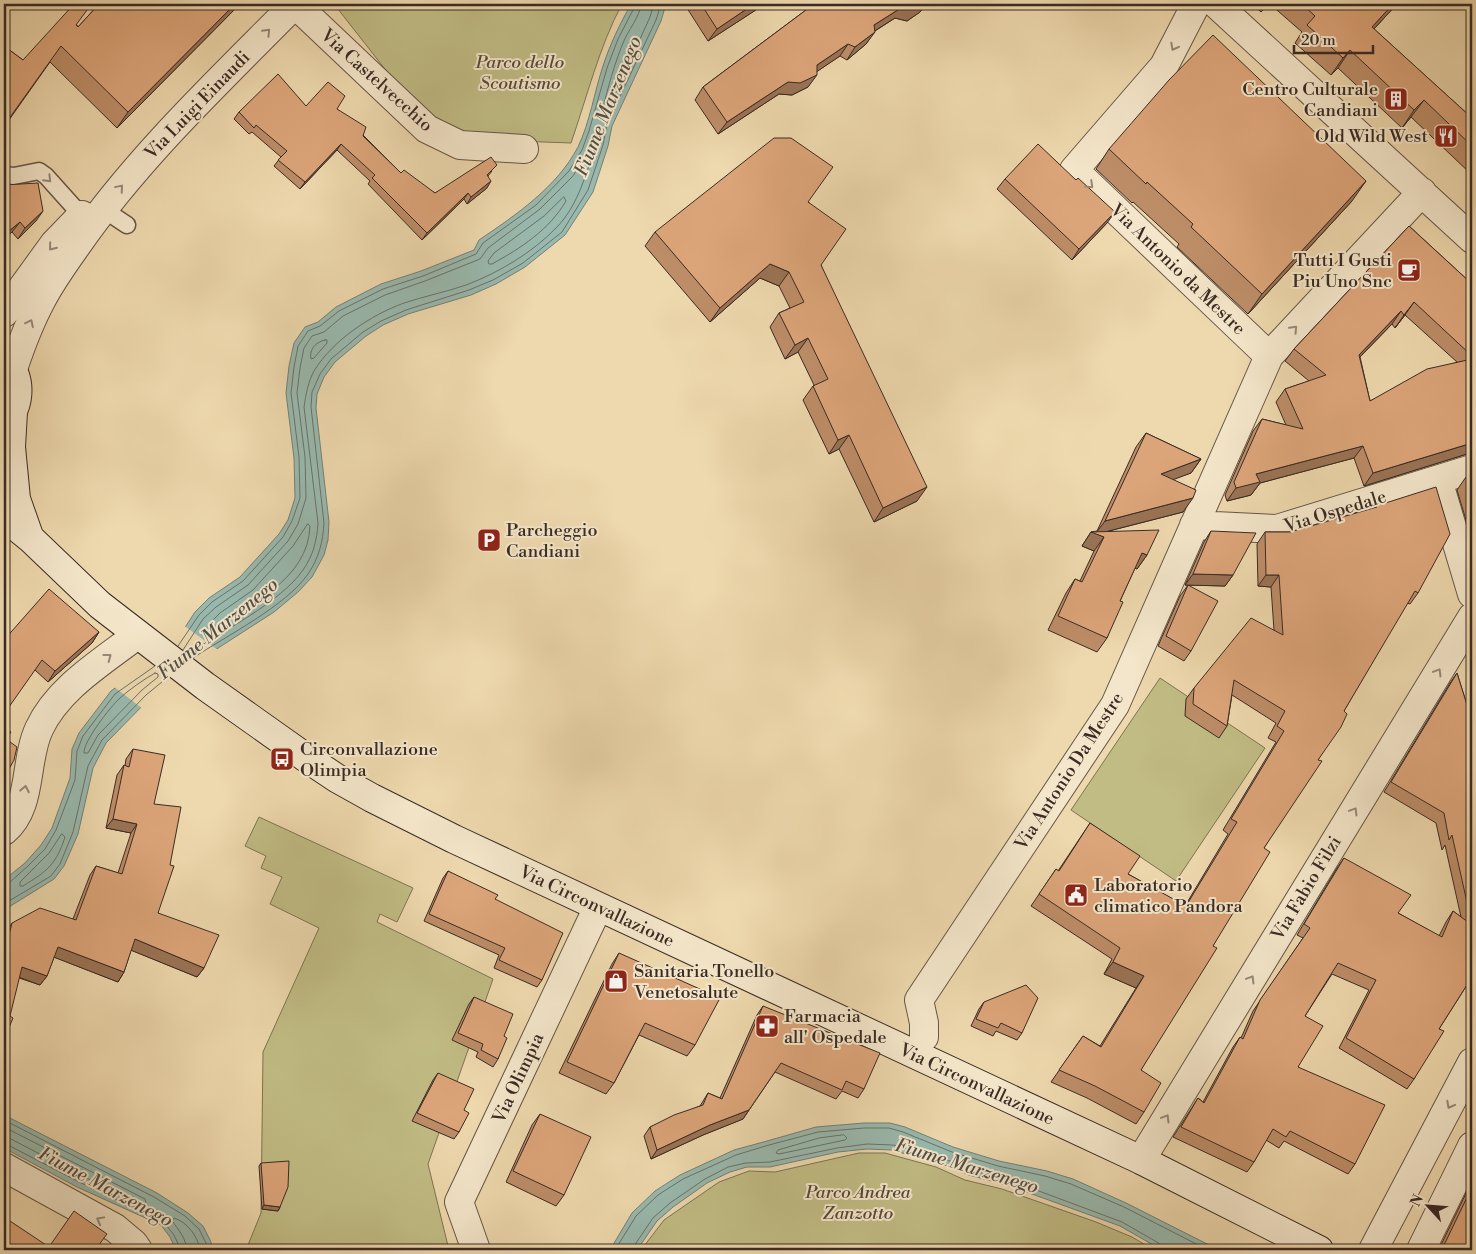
<svg xmlns="http://www.w3.org/2000/svg" width="1476" height="1254" viewBox="0 0 1476 1254" font-family="'Libre Bodoni',serif">
  <rect width="100%" height="100%" fill="#eed8ad"/>
  <filter id="stains"><feTurbulence type="fractalNoise" baseFrequency=".004" numOctaves="4"/><feColorMatrix values="0 0 0 0 .2 0 0 0 0 .09 0 0 0 0 .02 0 0 0 .5 -.17"/></filter>
  <radialGradient id="worn" r=".72"><stop offset=".6" stop-color="#630" stop-opacity="0"/><stop offset="1" stop-color="#630" stop-opacity=".3"/></radialGradient>
  <path fill="#c1bc84" stroke="#7d7454" d="M334,4H622C599,47 587,97 571,143L462,139L428,124Z
    M1160,678L1265,748L1176,881L1071,810Z
    M259,817L413,888L397,922L380,914L377,922L493,979L428,1164L449,1250H246L261,1213L263,1052L319,928L270,904L282,877L261,868L266,856L245,846Z
    M859,1153H885L936,1167L965,1180L1002,1189L1096,1222L1132,1237L1154,1250H641L664,1220L719,1182L749,1171L775,1172Z"/>
  <path fill="#99b9ae" stroke="#738077" d="M631,4H666L661,21L612,126L608,146L593,192L565,235L525,267L496,284L471,295L408,314L383,325L366,336L335,362L324,377L317,394L316,408L329,522L328,540L324,555L312,577L298,592L274,612L184,670L150,698L106,743L93,768L78,834L64,866L54,879L4,910V880L25,863L41,845L52,828L70,778L72,749L79,733L111,691L142,668L169,652L195,612L209,598L240,577L279,534L288,520L295,498L294,458L286,393L289,366L294,343L305,327L318,322L336,307L381,284L421,271L474,250L479,240C516,215 557,187 578,147C590,122 594,93 603,66C610,44 620,24 631,4Z
    M4,1115L157,1193L188,1213L203,1226L211,1242L212,1250H176L170,1237L161,1225L77,1187L4,1148Z
    M864,1123H890L905,1127L953,1147L999,1161L1047,1171L1073,1179L1126,1203L1219,1250H1162L1120,1226L1010,1186L969,1175L948,1166L892,1150L867,1149L838,1152L770,1167H747L730,1172L707,1183L673,1207L657,1221L637,1250H610L632,1213L655,1191L680,1175L734,1150L767,1141L816,1127Z"/>
  <path fill="#eed8ad" d="M183,625L218,650L186,672L143,709L113,686L140,666L167,650Z"/>
  <g fill="none" stroke-linecap="round" stroke-linejoin="round">
    <path stroke="#69726a" stroke-width="1" d="M641,4C640,17 628,30 623,43C614,65 608,88 602,111L603,114L606,113L612,101L650,17L654,4
      M564,197L566,201C549,230 521,248 492,264H489L488,261L494,253L544,216Z
      M325,340H327V343L314,358L311,359C309,349 316,342 325,340Z
      M308,524L310,526C308,580 250,604 211,630L208,629L209,624L220,613L253,590L293,546Z
      M178,646L199,615L212,602L243,581L283,537L292,521L300,498L299,457L291,393L294,367L298,346L308,331L320,326L339,311L383,289L423,276L476,254L483,243L536,205L569,171L582,150L589,131L607,68L618,39L634,8L635,4
      M183,650L203,619L216,607L248,585L288,541L298,524L306,498L305,457L297,393L300,368L304,348L312,336L324,332L343,316L385,295L425,281L480,259L488,248L540,209L573,176L587,153L593,140L596,139L597,143C586,172 579,205 556,228C532,253 498,273 466,285C446,292 425,296 404,303C371,315 333,340 314,371C308,382 306,394 304,407L318,523C317,540 313,556 303,570C281,602 221,632 188,654
      M193,658C226,636 286,606 308,574C319,558 323,541 324,523L311,407L312,392L320,374L331,359L363,332L381,321L406,310L469,290L493,280L523,263L562,232L588,190L603,145L607,124L656,20L661,4
      M155,673L158,674V677L142,690L98,735L88,753H84C83,742 110,707 120,698C130,689 143,680 155,673Z
      M62,834L65,837C56,865 47,871 23,886H20V882L49,853Z
      M4,884L9,883L28,866L45,849L56,830L75,780L77,751L83,736L115,694L155,666
      M4,904L51,876L60,864L73,832L88,766L102,740L146,695L168,677
      M4,1120L154,1197L185,1216L199,1229L206,1243L207,1250
      M4,1127L145,1199L146,1203L143,1204L82,1176L11,1139L4,1138
      M844,1135L847,1138L845,1140L779,1154L776,1153L778,1150L819,1138Z
      M4,1144L8,1145L79,1182L163,1221L174,1235L181,1250
      M187,1250C186,1239 179,1230 172,1221L174,1218C187,1222 198,1236 200,1250
      M615,1250L636,1216L658,1195L683,1179L736,1155L769,1145L818,1132L864,1128H889L903,1132L952,1152L998,1166L1045,1176L1071,1184L1124,1207L1208,1250
      M633,1250L634,1246L653,1218L670,1203L705,1179L728,1167L746,1163L770,1162L837,1148L867,1144L893,1145L950,1161L971,1170L1012,1181L1122,1222L1162,1245L1164,1250"/>
    <g stroke="#665647" stroke-width="19">
      <path id="lane" d="M4,175L14,176L39,171L46,176L81,215
        M103,209L127,225"/>
    </g>
    <g stroke="#665647" stroke-width="30">
      <path id="street" d="M295,4L427,129L460,145L524,149
        M1196,4L1164,66L1074,170L1269,356L1422,192
        M1216,4L1472,239
        M4,313L54,244L82,215
        M13,369C21,345 30,321 42,299C52,280 65,262 77,245C139,156 219,81 295,4
        M1438,480L1472,594
        M1194,525L1277,529L1472,469
        M4,831C33,807 24,761 39,729C58,688 102,662 137,635
        M924,1037V1023L919,1000L1115,705L1269,356
        M1141,1160L1472,617
        M4,1167L115,1228L134,1244L138,1250
        M476,1250L459,1202L598,907
        M1373,1250L1472,1062
        M1421,1250L1472,1146"/>
    </g>
    <g stroke="#392b25" stroke-width="30">
      <path id="secondary" d="M4,357C22,377 22,404 4,424
        M13,412L11,447L16,499L29,536
        M4,517L30,538L100,605L205,686L305,757L338,779L372,798L454,839L1141,1160L1319,1250"/>
    </g>
    <use href="#lane" stroke="#f4e6ca" stroke-width="16"/>
    <use href="#street" stroke="#f4e6ca" stroke-width="28"/>
    <use href="#secondary" stroke="#f4e6ca" stroke-width="28"/>
  </g>
  <path fill="#bd8d68" stroke="#392b25" fill-rule="evenodd" d="M99,4H240L117,128L50,62L4,127V46L23,60L77,25L78,27Z
    M686,4H765L708,41L685,5Z
    M814,4H926L920,12L907,21L895,18L875,31L866,44L847,60L840,56L817,71L808,87L792,95L779,94L718,134L695,100L703,87Z
    M1252,4H1269L1261,12Z
    M1270,4H1397L1374,29L1472,118V175L1411,117L1402,128L1338,68L1331,75L1295,43L1302,32Z
    M306,106L337,109L401,173L435,193L492,171L488,176L487,188L467,204L464,199L422,240L368,184L370,181L337,150L300,189L274,166L281,157L252,132L249,134L234,119L239,112Z
    M1109,149L1352,201L1248,314L1177,247L1179,244L1133,202L1132,203L1096,169Z
    M1005,179L1107,223L1072,260L997,189Z
    M4,185L36,221L18,239L12,232Z
    M809,202L821,265L917,501L874,522L839,449L829,454L803,400L813,386L814,385L798,352L785,359L770,327L779,313L790,308L779,286L760,278L710,322L645,246L655,232Z
    M1409,226L1472,284V454H1467L1364,486L1354,458L1260,483L1251,495L1227,501L1225,495L1253,431L1262,419L1286,425L1276,402L1285,389L1309,381L1285,361L1294,349ZM1405,315L1457,362L1370,401L1360,357L1392,324L1395,328Z
    M1146,433L1201,459L1191,473L1173,479L1183,512L1109,531L1147,555L1137,569L1135,568L1120,601L1107,638L1097,652L1048,630L1066,593L1075,579L1080,581L1094,551L1082,546L1091,532L1097,531L1136,447Z
    M1472,475V540L1457,490L1466,477Z
    M1376,506L1418,593L1410,604L1407,603L1344,711L1318,760L1264,848L1213,946L1141,1070L1144,1112L1136,1124L1087,1098L1051,1082L1083,1036L1100,1046L1136,988L1104,974L1112,959L1031,906L1056,869L1058,871L1090,823L1128,874L1185,906L1228,834L1223,830L1276,742L1268,738L1276,723L1232,695L1227,726L1219,738L1185,716L1186,699L1194,688L1274,630L1271,587L1258,586L1257,544L1265,532H1290L1375,507Z
    M1211,531L1233,575L1225,586L1188,585L1191,651L1184,661L1158,646L1180,596L1188,585H1185L1204,542Z
    M99,632L92,643L48,682L35,670L4,640Z
    M1457,673L1472,721V977L1439,1029L1414,1079L1407,1089L1339,1048L1369,990L1332,974L1305,1016L1298,1067L1355,1164L1348,1174L1284,1141L1279,1148L1266,1140L1254,1162L1247,1172L1173,1137L1198,1098L1203,1102L1233,1047L1240,1037L1241,1038L1253,1011L1303,938L1297,935L1337,868L1344,858L1398,913L1439,936L1446,922L1453,911L1461,917L1445,845L1442,850L1436,823L1384,792L1450,683Z
    M133,749L154,804L158,913L204,968L197,977L131,950L124,972L118,982L54,957L47,976L40,985L19,978L5,934L12,923L73,919L90,875L96,866L118,873L131,833L106,828L117,775L124,765L125,766L126,759Z
    M448,871L495,899L542,980L537,987L494,968L499,955L424,921L443,878Z
    M619,953L695,1045L687,1056L639,1035L614,1083L606,1094L559,1073L612,964Z
    M474,997L504,1036L498,1059L493,1067L476,1057L478,1052L452,1040L469,1004Z
    M984,1002L1022,1033L1017,1040L996,1031L993,1036L971,1026L979,1009Z
    M763,1006L864,1089L858,1098L842,1091L836,1099L775,1072L743,1119L703,1135L651,1159L644,1136L650,1127L700,1106L708,1093L720,1098L757,1015Z
    M438,1073L464,1110L459,1132L454,1139L412,1121L433,1080Z
    M540,1114L564,1195L556,1206L506,1182L532,1125Z
    M261,1163L280,1207L278,1211L262,1209L259,1166Z
    M1472,1181V1250L1439,1249Z"/>
  <path fill="#9a7355" stroke="#392b25" d="M235,4H240L117,128L128,112Z
    M754,4H765L708,41L717,29Z
    M926,4L920,12L907,21L895,18L865,37L874,25L904,6Z
    M1393,4H1397L1360,44L1372,27Z
    M875,32L866,44L847,60L855,47Z
    M848,44L840,56L809,77L817,65Z
    M1350,50L1338,68L1331,75L1343,58Z
    M817,75L808,87L792,95L779,94L718,134L727,122L788,82Z
    M1424,100L1411,117L1402,128L1414,110Z
    M341,144L337,150L300,189L305,182Z
    M491,181L487,188L467,204L471,197Z
    M1366,181L1352,201L1248,314L1262,294Z
    M468,193L464,199L422,240L427,233Z
    M43,211L36,221L18,239L25,228Z
    M1115,212L1107,223L1072,260L1079,249Z
    M20,222L12,232L4,240V235Z
    M770,264L789,272L779,286L760,278L710,322L720,308Z
    M1414,302L1405,315L1395,328L1404,315Z
    M1401,311L1392,324L1350,367L1359,355Z
    M808,338L798,352L785,359L795,345Z
    M849,435L839,449L829,454L838,440Z
    M1472,443V454H1467L1364,486L1373,473Z
    M1363,446L1354,458L1260,483L1251,495L1227,501L1236,488L1256,474Z
    M1201,459L1191,473L1151,488L1161,474Z
    M927,487L917,501L874,522L883,508Z
    M1193,498L1183,512L1097,534L1104,537L1094,551L1082,546L1091,532L1096,533L1105,521Z
    M1142,553L1147,555L1137,569L1132,567Z
    M1193,574L1233,575L1225,586L1185,585Z
    M1266,575H1279L1271,587L1258,586Z
    M99,632L92,643L48,682L55,671Z
    M113,819L137,824L131,833L106,828Z
    M135,939L204,968L197,977L128,949Z
    M58,947L124,972L118,982L51,956Z
    M1113,962L1144,976L1136,988L1104,974Z
    M22,967L47,976L40,985L16,976Z
    M749,1110L743,1119L703,1135L651,1159L657,1150L710,1125Z
    M264,1205L280,1207L278,1211L262,1209Z"/>
  <path fill="#dca479" stroke="#392b25" d="M74,4H79L87,10L76,25L78,27L99,4H235L128,112L61,46L8,120L4,117V46L23,60Z
    M701,4H754L717,29Z
    M814,4H923L916,9L904,6L874,25L875,32L855,47L848,44L817,65V75L800,83L788,82L727,122L703,87Z
    M1302,4H1393L1372,27L1472,118V146L1424,100L1414,110L1350,50L1343,58L1307,25L1315,16Z
    M1213,35L1366,181L1262,294L1191,227L1193,224L1147,182L1146,184L1109,149L1169,80Z
    M278,74L306,106L328,82L345,96L337,109L366,127L363,136L401,173L404,170L435,193L491,157L497,165L487,175L491,181L471,197L468,193L427,233L372,178L375,175L341,144L305,182L278,160L287,151L256,125L254,128L239,112Z
    M774,138H791L833,167L808,202L846,229L821,265L927,487L883,508L849,435L838,440L813,386L828,379L808,338L795,345L779,313L804,302L789,272L770,264L720,308L655,232Z
    M1038,144L1076,180L1078,178L1115,212L1079,249L1005,179Z
    M38,183L43,211L25,228L20,222L4,235V185Z
    M1409,226L1472,284V356L1414,302L1404,315L1401,311L1359,355L1370,401L1427,369L1472,359V443L1373,473L1363,446L1256,474L1260,482L1236,488L1234,482L1262,419L1303,429L1285,389L1326,375L1294,349Z
    M1146,433L1201,459L1161,474L1196,490L1193,498L1105,521Z
    M1472,475V498L1466,477Z
    M1436,487L1450,534L1418,593L1415,591L1344,711L1347,714L1341,727L1318,760L1322,761L1264,848L1270,852L1213,946L1217,948L1141,1070L1161,1083L1144,1112L1095,1086L1059,1070L1083,1036L1101,1047L1144,976L1113,962L1120,948L1039,894L1056,869L1059,871L1090,823L1140,856L1128,874L1186,906L1237,822L1231,819L1284,731L1277,726L1285,711L1234,680L1227,726L1193,704L1194,688L1251,618L1283,635L1279,575H1266L1265,532H1290L1377,507L1376,506Z
    M1159,530L1147,555L1142,553L1120,601L1123,602L1107,638L1058,616L1075,579L1082,582L1104,537L1091,532Z
    M1211,531L1256,533L1233,575L1193,574Z
    M1188,585L1218,601L1191,651L1166,636Z
    M49,589L99,632L55,671L42,660L4,714V640Z
    M1457,673L1472,721V925L1452,835L1449,840L1444,813L1391,782Z
    M4,728L11,732L6,739L17,747L14,760L4,778Z
    M133,749L165,755L154,804L181,807L170,865L174,866L158,913L219,935L204,968L135,939L124,972L58,947L47,976L22,967L10,1016L13,1018L4,1039V933L9,935L12,923L40,908L76,920L96,866L122,874L137,824L113,819L124,765L129,767Z
    M1344,858L1411,895L1398,913L1442,937L1453,911L1472,925V977L1439,1029L1444,1031L1414,1079L1346,1038L1376,980L1338,963L1305,1016L1323,1026L1298,1067L1385,1105L1355,1164L1290,1131L1286,1137L1273,1129L1254,1162L1181,1127L1198,1098L1204,1103L1240,1037L1243,1039L1260,1000L1310,928L1304,924Z
    M448,871L498,895L495,899L563,933L542,980L499,960L505,948L429,914Z
    M619,953L720,998L695,1045L645,1023L614,1083L567,1062Z
    M1026,985L1038,998L1022,1033L1001,1023L998,1028L976,1019L984,1002Z
    M474,997L513,1014L504,1036L507,1038L498,1059L481,1050L483,1044L458,1033Z
    M763,1006L880,1053L864,1089L846,1081L842,1090L781,1063L749,1110L710,1125L657,1150L650,1127L674,1115L703,1105L708,1093L722,1099Z
    M438,1073L474,1089L464,1110L469,1113L459,1132L417,1113Z
    M540,1114L591,1137L564,1195L513,1171Z
    M289,1161L288,1187L280,1207L264,1205L261,1163Z
    M1472,1187V1250H1437L1440,1249L1445,1243Z
    M74,1211L107,1234L95,1250H4V1217L49,1247Z"/>
  <defs><path id="oneway-chevron" d="M-2-3.5L2.5 0L-2 3.5" fill="none" stroke-width="1.6" stroke-linecap="round" stroke-linejoin="round" transform="scale(1.25)"/></defs>
  <g stroke="#968878">
    <use href="#oneway-chevron" transform="translate(267 32) rotate(-46)"/>
    <use href="#oneway-chevron" transform="translate(1174 47) rotate(118)"/>
    <use href="#oneway-chevron" transform="translate(48 179) rotate(45)"/>
    <use href="#oneway-chevron" transform="translate(1090 185) rotate(44)"/>
    <use href="#oneway-chevron" transform="translate(120 188) rotate(-50)"/>
    <use href="#oneway-chevron" transform="translate(52 247) rotate(129)"/>
    <use href="#oneway-chevron" transform="translate(30 323) rotate(-64)"/>
    <use href="#oneway-chevron" transform="translate(1294 329) rotate(-47)"/>
    <use href="#oneway-chevron" transform="translate(108 657) rotate(-37)"/>
    <use href="#oneway-chevron" transform="translate(1438 672) rotate(-59)"/>
    <use href="#oneway-chevron" transform="translate(25 789) rotate(-79)"/>
    <use href="#oneway-chevron" transform="translate(1354 811) rotate(-59)"/>
    <use href="#oneway-chevron" transform="translate(1251 979) rotate(-59)"/>
    <use href="#oneway-chevron" transform="translate(1450 1105) rotate(118)"/>
    <use href="#oneway-chevron" transform="translate(1166 1118) rotate(-59)"/>
    <use href="#oneway-chevron" transform="translate(100 1220) rotate(-151)"/>
  </g>
  <defs>
    <g id="building-square" transform="scale(1.25)"><rect x="-9" y="-9" width="18" height="18" rx="4" fill="#8f2418" stroke="#f4e6ca"/><path d="M-4-6H4V6H1V3H-1V6H-4ZM-2.5-4.3h1.7v1.8h-1.7ZM.8-4.3h1.7v1.8H.8ZM-2.5-1h1.7V.8h-1.7ZM.8-1h1.7V.8H.8Z" fill="#fff"/></g>
    <g id="restaurant-square" transform="scale(1.25)"><rect x="-9" y="-9" width="18" height="18" rx="4" fill="#8f2418" stroke="#f4e6ca"/><path d="M-5-6h1v4h1v-4h1v4h1v-4h1v5L-1.5 .5V6h-2V.5L-5-1ZM5-6V6H3V1.5H1.5Q1.5-4 5-6Z" fill="#fff"/></g>
    <g id="cafe-square" transform="scale(1.25)"><rect x="-9" y="-9" width="18" height="18" rx="4" fill="#8f2418" stroke="#f4e6ca"/><path d="M-5.5-4.5H6V0H3Q3 3.5 0 3.5H-2.5Q-5.5 3.5-5.5 0ZM3-3.2v2h1.7v-2ZM-6 4.5H4V6H-6Z" fill="#fff"/></g>
    <g id="parking-square" transform="scale(1.25)"><rect x="-9" y="-9" width="18" height="18" rx="4" fill="#8f2418" stroke="#f4e6ca"/><path d="M-3.5-5.5H1a3.5 3.5 0 0 1 0 7H-1V5.5H-3.5ZM-1-3.4V-.6H.8a1.4 1.4 0 0 0 0-2.8Z" fill="#fff"/></g>
    <g id="bus-square" transform="scale(1.25)"><rect x="-9" y="-9" width="18" height="18" rx="4" fill="#8f2418" stroke="#f4e6ca"/><path d="M-5-6H5V4H4V6H2V4H-2V6H-4V4H-5ZM-3.5-4V0h7V-4ZM-3.5 1.2v1.5H-2V1.2ZM2 1.2v1.5H3.5V1.2Z" fill="#fff"/></g>
    <g id="civic-square" transform="scale(1.25)"><rect x="-9" y="-9" width="18" height="18" rx="4" fill="#8f2418" stroke="#f4e6ca"/><path d="M-.6-6.5H3V-4.5H.6V-3L4-1V1h2V6H-6V1h2V-1L-.6-3ZM-1.2 2.5V6h2.4V2.5Z" fill="#fff"/></g>
    <g id="shop-square" transform="scale(1.25)"><rect x="-9" y="-9" width="18" height="18" rx="4" fill="#8f2418" stroke="#f4e6ca"/><path d="M-5-2.5h2.3a2.7 3.5 0 0 1 5.4 0H5L5.5 6h-11ZM-1.5-2.5h3a1.5 2.3 0 0 0-3 0Z" fill="#fff"/></g>
    <g id="pharmacy-square" transform="scale(1.25)"><rect x="-9" y="-9" width="18" height="18" rx="4" fill="#8f2418" stroke="#f4e6ca"/><path d="M-2-6h4v4h4v4h-4v4h-4v-4h-4v-4h4Z" fill="#fff"/></g>
  </defs>
  <g fill-rule="evenodd">
    <use href="#building-square" x="1396" y="99"/>
    <use href="#restaurant-square" x="1446" y="136"/>
    <use href="#cafe-square" x="1409" y="270"/>
    <use href="#parking-square" x="489" y="540"/>
    <use href="#bus-square" x="282" y="759"/>
    <use href="#civic-square" x="1076" y="895"/>
    <use href="#shop-square" x="616" y="981"/>
    <use href="#pharmacy-square" x="767" y="1026"/>
  </g>
  <g text-anchor="middle" stroke-width="4" stroke-linejoin="round" paint-order="stroke">
    <g font-size="18" font-style="italic" fill="#544838" stroke="#f4e6ca">
      <text x="520" y="68">Parco dello<tspan x="520" dy="21">Scoutismo</tspan></text>
      <text x="858" y="1198">Parco Andrea<tspan x="858" dy="21">Zanzotto</tspan></text>
    </g>
    <g font-size="18" fill="#392b25" stroke="#f4e6ca">
      <text transform="translate(377 80) rotate(42)" y="6">Via Castelvecchio</text>
      <text transform="translate(197 105) rotate(-46)" y="6">Via Luigi Einaudi</text>
      <text transform="translate(1178 269) rotate(44)" y="6">Via Antonio da Mestre</text>
      <text transform="translate(1335 511) rotate(-17)" y="6">Via Ospedale</text>
      <text transform="translate(1069 771) rotate(-57)" y="6">Via Antonio Da Mestre</text>
      <text transform="translate(1306 888) rotate(-59)" y="6">Via Fabio Filzi</text>
      <text transform="translate(597 906) rotate(25)" y="6">Via Circonvallazione</text>
      <text transform="translate(518 1078) rotate(-65)" y="6">Via Olimpia</text>
      <text transform="translate(977 1084) rotate(25)" y="6">Via Circonvallazione</text>
    </g>
    <g font-size="18" fill="#392b25" stroke="#f4e6ca" text-anchor="start">
      <text x="1378" y="95" text-anchor="end">Centro Culturale<tspan x="1378" dy="21">Candiani</tspan></text>
      <text x="1428" y="142" text-anchor="end">Old Wild West</text>
      <text x="1392" y="266" text-anchor="end">Tutti I Gusti<tspan x="1392" dy="21">Piu Uno Snc</tspan></text>
      <text x="506" y="536">Parcheggio<tspan x="506" dy="21">Candiani</tspan></text>
      <text x="300" y="755">Circonvallazione<tspan x="300" dy="21">Olimpia</tspan></text>
      <text x="1094" y="891">Laboratorio<tspan x="1094" dy="21">climatico Pandora</tspan></text>
      <text x="634" y="977">Sanitaria Tonello<tspan x="634" dy="21">Venetosalute</tspan></text>
      <text x="784" y="1022">Farmacia<tspan x="784" dy="21">all' Ospedale</tspan></text>
    </g>
    <g font-size="19" font-style="italic" fill="#514e47" stroke="#f4e6ca">
      <text transform="translate(607 106) rotate(-68)" y="7">Fiume Marzenego</text>
      <text transform="translate(217 628) rotate(-39)" y="7">Fiume Marzenego</text>
      <text transform="translate(967 1165) rotate(17)" y="7">Fiume Marzenego</text>
      <text transform="translate(106 1186) rotate(28)" y="7">Fiume Marzenego</text>
    </g>
  </g>
  <rect width="1476" height="1254" fill="none" stroke="#eed8ad" stroke-width="20"/>
  <rect x="5" y="5" width="1466" height="1244" fill="none" stroke="#392b25" stroke-width="2.5"/>
  <rect x="10" y="10" width="1456" height="1234" fill="none" stroke="#392b25"/>
  <g transform="translate(1428 1206) rotate(296)" stroke="#f4e6ca" stroke-width="4" paint-order="stroke">
  <path d="M0-4L9 19L0 12L-9 19Z" fill="#392b25"/>
  <text y="-8" font-size="14" font-weight="bold" text-anchor="middle" fill="#392b25">N</text>
  </g>
  <path d="M1294 45v8h79v-8" fill="none" stroke="#392b25" stroke-width="2.5"/>
  <text x="1301" y="45" font-size="15" fill="#392b25" stroke="#f4e6ca" stroke-width="4" paint-order="stroke">20 m</text>
  <rect width="100%" height="100%" filter="url(#stains)"/>
  <rect width="100%" height="100%" fill="url(#worn)"/>
</svg>
